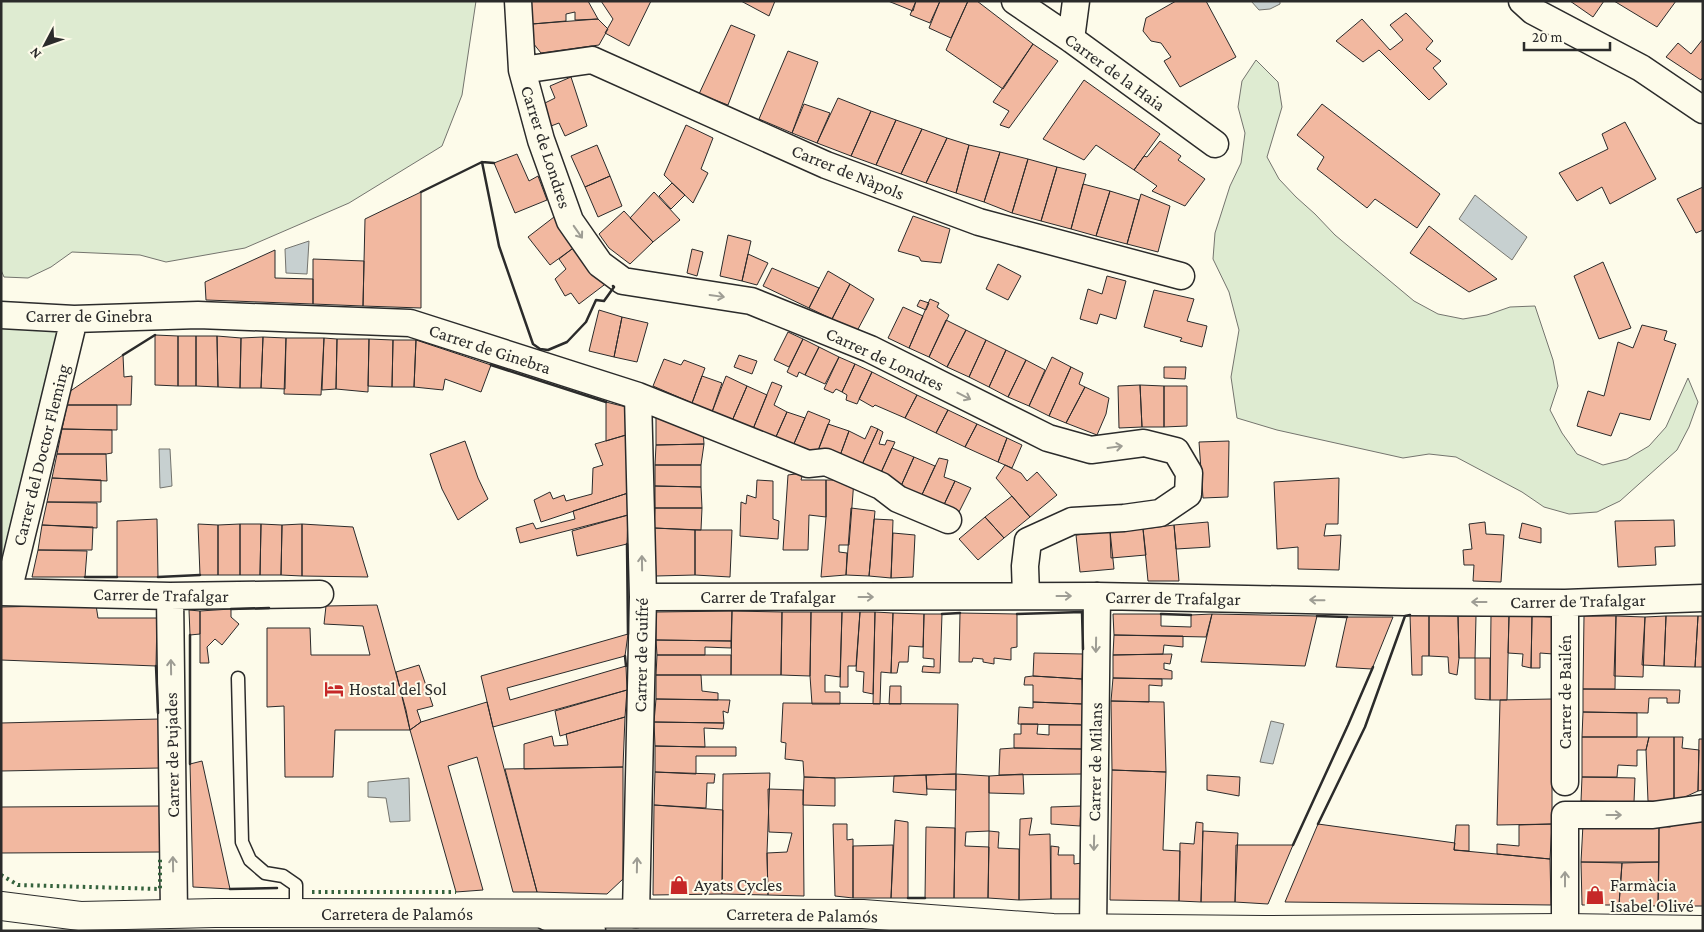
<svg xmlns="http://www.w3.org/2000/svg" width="1704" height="932" viewBox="0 0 1704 932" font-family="'Crimson Pro',serif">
  <rect width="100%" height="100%" fill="#fdfbea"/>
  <path fill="#deebd1" stroke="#74746e" d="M1,1H476L462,95L442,146L349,203L245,248L166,262L140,255L72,252L51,267L28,278L4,277L1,270Z
    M1256,60L1278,82L1282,107L1267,157L1279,179L1296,197L1315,214L1335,235L1414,301L1438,314L1463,319L1487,315L1510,307L1535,306L1553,360L1558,386L1550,410L1562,433L1577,454L1603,465L1627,459L1649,446L1666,427L1688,378L1698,402L1689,427L1677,450L1620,501L1597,512L1569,514L1544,507L1522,492L1456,457L1429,454L1403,458L1277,430L1237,418L1231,377L1239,330L1229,292L1213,259L1215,233L1230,186L1241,163L1245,133L1238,107L1242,81Z
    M1,315L74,319L1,592Z"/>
  <path fill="#c7d0d0" stroke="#74746e" d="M1251,1H1280V4L1270,9L1259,10Z
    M1475,195L1527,237L1512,260L1459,219Z
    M309,241L307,274L286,273L285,249Z
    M159,449H170L172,486L160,488Z
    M1271,721L1284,724L1273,764L1260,762Z
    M409,778L410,821L390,822L386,798L368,797V782Z"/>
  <path fill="#f2b8a0" stroke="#2b2b2b" d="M530,1H588L598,19L575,20V12L566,14V21L532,24Z
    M601,1H651L629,46L605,33L613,19Z
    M741,1H775L769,16Z
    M888,1H916L913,11Z
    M916,1H940L930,23L910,15Z
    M940,1H968L951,38L929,28Z
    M968,1H977L1033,44L1003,89L946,50Z
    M1176,1H1206L1236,57L1180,87L1164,61L1171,57L1161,43L1151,41L1143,31L1146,18Z
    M1570,1H1604L1593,17Z
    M1614,1H1676L1657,27Z
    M1406,13L1433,41L1426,49L1441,61L1433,68L1447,84L1429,100L1379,50L1363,62L1336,41L1362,19L1390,50L1403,40L1390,25Z
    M598,19L608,29L599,45L541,53L533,43L532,24Z
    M731,25L755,35L728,105L699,94Z
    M1703,39V77L1701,80L1666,57L1678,43L1691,54Z
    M1033,44L1058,61L1009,128L1000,125L1009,111L993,102Z
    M788,51L818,62L792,133L759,119Z
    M571,77L587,126L565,136L559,123L551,126L545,103L555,98L550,86Z
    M1084,80L1160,134L1134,170L1096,145L1084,160L1043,139Z
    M838,98L871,111L851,156L817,143Z
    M804,104L830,113L817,143L792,133Z
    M1322,104L1440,194L1417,228L1375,199L1367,208L1317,169L1324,157L1297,135Z
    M871,111L896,120L876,165L851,156Z
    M896,120L922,129L901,174L876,165Z
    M1625,122L1656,179L1610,204L1602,187L1577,201L1559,173L1608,149L1602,134Z
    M686,125L713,138L701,169L708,173L693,203L664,175Z
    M922,129L947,138L926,183L901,174Z
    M947,138L969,145L956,193L926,183Z
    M1160,141L1181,156L1178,160L1205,179L1185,206L1152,191L1157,186L1134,170L1144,156L1147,157Z
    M597,145L610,176L585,187L571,156Z
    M969,145L1000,152L984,202L956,193Z
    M1000,152L1028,159L1012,213L984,202Z
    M517,154L529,181L538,176L547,200L515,213L494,163Z
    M1028,159L1057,167L1041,221L1012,213Z
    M1057,167L1086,174L1071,229L1041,221Z
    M610,176L622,206L598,217L585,187Z
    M672,183L685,195L671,209L659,196Z
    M1083,184L1110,191L1096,236L1071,229Z
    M1703,187V230L1696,233L1677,199Z
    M1110,191L1139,200L1127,244L1096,236Z
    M421,192V308L363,306L365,219Z
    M654,192L680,220L653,242L630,218Z
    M1141,194L1170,206L1158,252L1127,244Z
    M624,211L653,242L630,264L609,248L599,234Z
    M913,216L950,229L941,263L921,261L919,257L898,251Z
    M554,217L576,246L550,265L528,237Z
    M1429,226L1497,279L1469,292L1410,253Z
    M728,235L751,241L742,281L720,276Z
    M576,246L608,282L579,304L571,293L565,296L555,279L566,269L559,259Z
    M692,249L703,252L697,276L687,273Z
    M275,250V278L313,279V304L206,300L205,282Z
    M748,254L768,263L757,285L742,281Z
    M313,259L364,261L363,306L313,304Z
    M1603,262L1631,328L1599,339L1574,276Z
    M998,264L1021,276L1008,300L986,289Z
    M772,268L819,288L809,308L763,286Z
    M828,271L850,284L832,319L809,308Z
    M1107,276L1126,281L1116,319L1100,314L1097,324L1080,319L1088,289L1102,294Z
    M850,284L874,299L857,331L832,319Z
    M1154,290L1194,299L1187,321L1207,326L1202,347L1180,341L1182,338L1144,327Z
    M930,299L939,303L937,307L949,315L929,357L909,348Z
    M920,300L929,303L926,310L917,306Z
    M903,307L923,316L909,348L888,338Z
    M599,310L622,317L614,357L589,351Z
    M622,317L648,323L637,362L614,357Z
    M946,320L966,330L947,367L929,357Z
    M1642,325L1667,331L1664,340L1676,344L1650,420L1620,413L1611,436L1577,426L1588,391L1604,396L1618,342L1633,348Z
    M966,330L986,340L969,377L947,367Z
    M788,332L803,339L789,367L774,360Z
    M155,335L178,336V386L155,385Z
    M178,336H196V386H178Z
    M196,336H217L218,387L196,386Z
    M217,336L241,338L240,388L218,387Z
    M263,337L261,388H240L241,338Z
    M263,337L286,338L285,389L261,388Z
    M286,338H324L321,395L284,394Z
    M324,338L337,339L336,389L322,390Z
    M337,339H369L368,392L336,389Z
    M369,339L393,340L392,387L368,386Z
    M803,339L819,347L805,375L799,372L797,377L787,372Z
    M393,340H416L414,387H392Z
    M416,340L491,365L481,392L445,379L443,390L414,387Z
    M986,340L1006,350L989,387L969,377Z
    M819,347L839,357L825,384L805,375Z
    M1006,350L1026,360L1008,397L989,387Z
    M123,355L124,377L132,376L131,405H67L69,392Z
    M739,355L757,361L752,374L734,367Z
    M839,357L855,364L842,392L836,389L833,393L824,389Z
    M1052,357L1071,367L1049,416L1029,406Z
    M664,359L681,365L684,360L705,368L692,403L653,386Z
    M1026,360L1045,370L1029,406L1008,397Z
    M855,364L872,372L857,404L846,400L847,395L842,392Z
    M1071,367L1083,373L1079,384L1085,387L1066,423L1049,416Z
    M1164,367H1186L1185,379L1164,378Z
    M872,372L917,395L905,418L875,405L873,407L859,399Z
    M702,376L722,383L712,412L692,403Z
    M726,376L747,386L732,421L712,412Z
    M772,382L782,386L774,405L787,412L775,439L753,429Z
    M1140,385L1142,427L1119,428L1118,386Z
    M1140,385L1164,386V427H1142Z
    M747,386L767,395L753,429L732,421Z
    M1164,386H1187V426L1164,427Z
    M1085,387L1109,398L1106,414L1097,435L1066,423Z
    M917,395L948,410L936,433L905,418Z
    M606,402L626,407V435L606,441Z
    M67,405H117V430L62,429Z
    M948,410L977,424L965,447L936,433Z
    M808,411L830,420L816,456L793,446Z
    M787,412L805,418L793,446L775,439Z
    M668,414L703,431L704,444L656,445V418Z
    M828,424L849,431L838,461L817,453Z
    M977,424L1007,438L998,462L965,447Z
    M871,426L878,429L860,469L838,461L849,431L865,439Z
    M62,429L112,430V453L106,454H57Z
    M878,429L883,432L879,444L885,445L887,440L895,442L879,477L860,469Z
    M626,435L628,493L541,522L534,500L550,492L553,499L564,495L566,501L592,494L593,468L603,465L595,444Z
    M1007,438L1022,445L1012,468L998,462Z
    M465,441L478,478L488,499L458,520L442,489L430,454Z
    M1229,441L1228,497L1203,498L1199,442Z
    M704,444L701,465H655L656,445Z
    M892,448L914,457L901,486L879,477Z
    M57,454H106L107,481L52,478Z
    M914,457L935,466L920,499L901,486Z
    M939,458L948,460L944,477L955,481L942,509L920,499Z
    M655,465H701V487L655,486Z
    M1005,465L1021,473L1027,481L1037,472L1057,495L1030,517L996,478Z
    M803,473L801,480H826V517L809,515L808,550H783L788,475Z
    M52,478L101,480V502H47Z
    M1339,478L1338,524H1326L1324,536L1341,535L1339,570L1298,569V547L1277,549L1274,482Z
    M757,480L773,481V519L779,521L778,539L740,536L741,502L746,504L747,495L756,498Z
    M826,480H854L849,545H839V552L847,553L846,575L821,577L826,517Z
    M955,481L971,488L957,516L942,509Z
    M655,486L701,487L702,508H655Z
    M628,493V515L520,543L516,528L533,523L536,529L575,519L573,511Z
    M1012,496L1030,517L1004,538L985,517Z
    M47,502L97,503V528L42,525Z
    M655,508H702L701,530L654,528Z
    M851,508L875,511L869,576L846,575Z
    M628,515L627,544L577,556L572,531Z
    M985,517L1004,538L978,560L959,539Z
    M157,519L158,577H117V521Z
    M874,519L893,520L891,578L869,576Z
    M1674,520L1675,546L1655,547L1656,565L1618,567L1615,521Z
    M1208,522L1210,547L1176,549L1174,525Z
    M1485,522L1486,534L1504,535L1501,582L1473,581L1474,565H1464L1463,550L1472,549L1469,524Z
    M1522,523L1541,528V543L1519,538Z
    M198,524L218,525V575H200Z
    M240,524V575H218V525Z
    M240,524H261L260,575H240Z
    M261,524L282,525L281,575H260Z
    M302,524V576L281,575L282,525Z
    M302,524L353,527L368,577L302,576Z
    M42,525L93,527L92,550H38Z
    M1174,525L1179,581H1148L1143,529Z
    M654,528L695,530V575L656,576Z
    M1143,529L1146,555L1111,558L1110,531Z
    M695,530H732L730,577L695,575Z
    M1110,531L1114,569L1080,572L1076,535Z
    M893,533L915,535L913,577L891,578Z
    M38,550L87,551L85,577H32Z
    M96,605L98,618H157L156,666L1,660V607Z
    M377,605L406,710L410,730H335L333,777H285L284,706L267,707V628H310L311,655H370L363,626L324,624L326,606Z
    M231,609V617L239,624L222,645L215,639L207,647L209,663H200V611Z
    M189,610L200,611V634L190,635Z
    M732,611L731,641L656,640V612Z
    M732,611L782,612L781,675H731Z
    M782,612H811L810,676L781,675Z
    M811,612H842L840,677L825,675V692H840V704H812L810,676Z
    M842,612H860L856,666H848V687H840Z
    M860,612H875L873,694L863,692L864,672L856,671Z
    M875,612L893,613L891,673L881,672L880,704H873Z
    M893,613L924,614L923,647L909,646L908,662H899L897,673H891Z
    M960,613L1017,614V647L1011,648V660L994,658V664L983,662V659L973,658L972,662H959Z
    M924,614H942L940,673L922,672L923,666L934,667V659L923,658Z
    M1113,614H1161V626L1191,627V615L1212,614L1206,637L1114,635Z
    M1212,614L1317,616L1305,666L1201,662Z
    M1410,615H1429V656H1422V675H1412Z
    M1429,615L1458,616L1459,658L1457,675L1449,673L1448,657L1429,656Z
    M1491,615L1509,616L1507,700H1490Z
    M1458,616H1476L1475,658H1459Z
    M1509,616H1532L1531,668L1522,666L1523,654L1508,653Z
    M1532,616L1554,617L1553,654L1540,653V668H1531Z
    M1584,616H1616L1615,689H1583Z
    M1616,616L1645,617L1643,677L1614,676Z
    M1666,616L1664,666L1642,665L1645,617Z
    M1666,616H1698L1695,667L1664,666Z
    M1698,616H1703V667H1695Z
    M1347,617H1393L1372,669L1336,667Z
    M628,634L625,656L507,688L510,700L626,666L627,690L493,727L481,676Z
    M1114,635L1183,636V647L1164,645L1163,654L1113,655Z
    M656,640L731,641V648L705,647V655H657Z
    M1034,653L1083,654L1082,679L1033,676Z
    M1172,654L1170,664L1164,663V669L1172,671V679L1113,678V655Z
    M657,655H731V675H656Z
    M1475,658H1490V700L1475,699Z
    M419,665L433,706L417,710L421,722L410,730L396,672Z
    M656,675H701L702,691L718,693V700L656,699Z
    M1033,676L1082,679L1083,704L1033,702V685H1024L1025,677Z
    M1113,678L1162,679V686L1149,685V702L1111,701Z
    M890,686H901V704H889Z
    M1583,689L1680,690L1679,703H1667V698H1649L1648,713L1583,712Z
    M627,690L625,717L560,736L555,711Z
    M656,699L730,700L728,713L723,711L724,723L654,722Z
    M1552,699V824L1497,825L1500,700Z
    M1111,701L1164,702L1166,772L1112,770Z
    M487,702L493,727L537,892H513L477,757L448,766L483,890L456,892L410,730L421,722Z
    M1033,702L1083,704V725L1018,724L1019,707L1033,708Z
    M783,703L958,704L956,774L835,778L804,777L803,761L785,759L786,743L781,742Z
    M1583,712L1637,713V737H1582Z
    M625,717L623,767L524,769V744L552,736L554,746L568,745L566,734Z
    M159,719L160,768L1,771V723Z
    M654,722L724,723L723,729L704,728L705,747L655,746Z
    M1021,724H1038L1037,734L1049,735V725H1083L1082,749L1014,748V734H1021Z
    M1582,737H1649L1646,750H1637V766L1618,765L1617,777H1582Z
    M1649,737H1674V802L1648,801L1646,750Z
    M1674,737H1683L1682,748L1699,750L1698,791L1674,802Z
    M1699,739H1703V790L1698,791Z
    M655,746L705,747H736V756H696V774L655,772Z
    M1014,748L1082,749V774L999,775L1000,749Z
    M202,761L230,889L193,887L190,764Z
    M623,767V879L607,894L537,892L505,769Z
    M1112,770L1166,772L1163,850L1180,851L1179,901L1110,900Z
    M655,772L715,774L714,783H707L706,808L654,805Z
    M770,773L767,853L768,895L722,894L723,774Z
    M956,774L989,776V831L966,832L965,846L989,847L988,898H954Z
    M956,774V790L927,789L926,775Z
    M1023,774L1024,794L989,793V776Z
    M926,775L927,795L893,792L894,776Z
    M1207,775L1240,777L1239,796L1207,790Z
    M804,777L835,778V806L803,805Z
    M1582,777L1635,778L1634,802L1581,801Z
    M768,789L803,790L804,896L768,895L767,853L787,852L792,833L769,832Z
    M654,805L723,810L722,894L653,895Z
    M161,806L160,852L1,853V807Z
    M1081,806L1080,826L1051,824V807Z
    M1703,811V906H1658L1659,826L1670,827Z
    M1032,818L1029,835L1050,834L1051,899L1019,900L1020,819Z
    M895,820L908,822V898H891Z
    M1196,822L1203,823L1201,902L1179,901L1180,843L1194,844Z
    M833,824H847V840L853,839V898L835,896Z
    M1318,824L1455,843L1454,850L1550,859L1551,905L1285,902Z
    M1552,824L1550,859L1497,854V844L1519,846V825Z
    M1583,824L1659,826V862H1581Z
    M1456,825H1469V851L1454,850Z
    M926,827L955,828L954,898H925Z
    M989,831L999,832L998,848L1019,849V900L988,898Z
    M1203,831L1238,833L1235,902H1201Z
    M893,845L891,898H853V846Z
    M1236,845H1293L1268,904L1235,902Z
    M1051,846L1059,847L1058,855H1074V864L1082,863L1080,899H1051Z
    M1581,862L1622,863L1619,905H1582Z
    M1659,862L1658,906L1619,905L1622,863Z"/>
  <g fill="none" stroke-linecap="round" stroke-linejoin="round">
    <g stroke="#2b2b2b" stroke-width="15">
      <path id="lane" d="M238,678L242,842L250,860L265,873L283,876L296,885V913"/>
    </g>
    <g stroke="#2b2b2b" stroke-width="29">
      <path id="street" d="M518,1L522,70L541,140L570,221L600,264L623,281L751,301L870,349L1048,438L1091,450L1144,443L1176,451L1189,473L1188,494L1160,513L1124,518L1072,521L1028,541L1025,566L1026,596
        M1015,1L1071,39L1215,144
        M1522,1L1533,11L1641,68L1703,110
        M1071,39L1076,1
        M522,70L592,60L826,165L979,222L1181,276
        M1,315L74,319L198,315L410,323L638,396L808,464L826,462L881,486L898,499L948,520
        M1,592L170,596L320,594
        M8,592L74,319
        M170,596L174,913
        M643,597L1097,596L1405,602L1565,603L1703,598
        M1565,603V782
        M636,914L643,597L638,396
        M547,917L592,931
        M1093,929L1097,596
        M1565,931V815H1653L1703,808"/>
    </g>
    <g stroke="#2b2b2b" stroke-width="30">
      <path id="secondary" d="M1,906L80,916L215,913L863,914L1053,928L1265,930L1565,928L1703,930"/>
    </g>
    <use href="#lane" stroke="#fdfbea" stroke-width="12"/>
    <use href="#street" stroke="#fdfbea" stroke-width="26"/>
    <use href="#secondary" stroke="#fdfbea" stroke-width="28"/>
    <path stroke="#34623c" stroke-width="4" stroke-dasharray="2.5 4" stroke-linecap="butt" d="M1,875L18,885L160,889V857
      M312,892H456"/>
    <path stroke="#2b2b2b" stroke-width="2.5" d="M482,162L499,246L533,344L540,349L548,350L567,342L586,322L596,300L604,301L614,287L613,286
      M421,192L482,162L494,163
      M123,355L155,335
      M491,365L606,402
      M627,544L628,634
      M85,577H117
      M158,577L200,575
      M231,609L269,608
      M942,614L960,613
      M1017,614L1082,612L1083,649
      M1161,614L1191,615
      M1317,616L1347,617
      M190,635V764
      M625,656L626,666
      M156,666L158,713
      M1318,824L1365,727L1405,616L1410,615
      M1293,845L1348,725L1373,667
      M230,889L277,888
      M908,898H925"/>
  </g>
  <defs><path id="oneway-shaft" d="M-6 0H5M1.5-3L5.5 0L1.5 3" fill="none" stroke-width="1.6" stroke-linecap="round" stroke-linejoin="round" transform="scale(1.25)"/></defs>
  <g stroke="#9e9d94">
    <use href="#oneway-shaft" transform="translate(578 232) rotate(55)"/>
    <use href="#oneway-shaft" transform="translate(717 296) rotate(8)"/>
    <use href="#oneway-shaft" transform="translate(964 396) rotate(27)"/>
    <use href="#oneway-shaft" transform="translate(1115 447) rotate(-8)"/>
    <use href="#oneway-shaft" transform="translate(642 563) rotate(-91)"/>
    <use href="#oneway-shaft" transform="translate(1064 596)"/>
    <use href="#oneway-shaft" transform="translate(866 597)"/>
    <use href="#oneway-shaft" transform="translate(1317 600) rotate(-179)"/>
    <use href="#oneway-shaft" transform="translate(1479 602) rotate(-180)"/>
    <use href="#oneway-shaft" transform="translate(1096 645) rotate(91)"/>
    <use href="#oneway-shaft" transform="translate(171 667) rotate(-91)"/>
    <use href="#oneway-shaft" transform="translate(1614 815)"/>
    <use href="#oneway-shaft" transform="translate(1094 843) rotate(91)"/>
    <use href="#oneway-shaft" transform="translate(173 864) rotate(-91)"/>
    <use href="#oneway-shaft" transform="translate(637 865) rotate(-89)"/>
    <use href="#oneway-shaft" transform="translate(1565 879) rotate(-90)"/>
  </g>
  <defs>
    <g id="hotel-bare" transform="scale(1.5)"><path d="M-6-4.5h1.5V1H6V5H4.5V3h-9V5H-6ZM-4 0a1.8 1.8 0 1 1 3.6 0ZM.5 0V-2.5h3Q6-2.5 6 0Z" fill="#c62828" stroke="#fdfbea" stroke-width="2.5" paint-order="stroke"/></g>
    <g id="shop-bare" transform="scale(1.5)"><path d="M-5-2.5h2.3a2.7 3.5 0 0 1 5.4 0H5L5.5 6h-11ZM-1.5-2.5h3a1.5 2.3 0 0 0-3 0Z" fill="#c62828" stroke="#fdfbea" stroke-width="2.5" paint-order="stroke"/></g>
  </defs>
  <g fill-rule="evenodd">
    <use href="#hotel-bare" x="334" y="689"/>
    <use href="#shop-bare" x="679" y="885"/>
    <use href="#shop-bare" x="1595" y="895"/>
  </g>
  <g text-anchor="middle" stroke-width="4" stroke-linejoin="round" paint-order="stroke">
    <g font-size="18" fill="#2b2b2b" stroke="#fdfbea">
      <text transform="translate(1115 72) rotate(36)" y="6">Carrer de la Haia</text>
      <text transform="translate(546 147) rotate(72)" y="6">Carrer de Londres</text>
      <text transform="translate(848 172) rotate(22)" y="6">Carrer de Nàpols</text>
      <text x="89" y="322">Carrer de Ginebra</text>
      <text transform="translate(490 349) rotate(18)" y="6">Carrer de Ginebra</text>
      <text transform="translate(885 359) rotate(25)" y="6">Carrer de Londres</text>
      <text transform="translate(41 455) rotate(-76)" y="6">Carrer del Doctor Fleming</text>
      <text transform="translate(161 595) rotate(1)" y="6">Carrer de Trafalgar</text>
      <text x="768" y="603">Carrer de Trafalgar</text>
      <text transform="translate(1173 598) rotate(1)" y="6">Carrer de Trafalgar</text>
      <text transform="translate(1578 601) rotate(-1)" y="6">Carrer de Trafalgar</text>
      <text transform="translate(641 655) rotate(-89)" y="6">Carrer de Guifré</text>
      <text transform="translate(1565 692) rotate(-90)" y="6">Carrer de Bailén</text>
      <text transform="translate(172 755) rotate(-91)" y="6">Carrer de Pujades</text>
      <text transform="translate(1095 762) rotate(-89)" y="6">Carrer de Milans</text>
      <text x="397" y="920">Carretera de Palamós</text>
      <text transform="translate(802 915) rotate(1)" y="6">Carretera de Palamós</text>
    </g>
    <g font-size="18" fill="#2b2b2b" stroke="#fdfbea" text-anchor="start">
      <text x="349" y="695">Hostal del Sol</text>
      <text x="694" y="891">Ayats Cycles</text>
      <text x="1610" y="891">Farmàcia<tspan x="1610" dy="21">Isabel Olivé</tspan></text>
    </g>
  </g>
  <rect width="1704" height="932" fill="none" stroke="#2b2b2b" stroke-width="5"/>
  <g transform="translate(45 45) rotate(229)" stroke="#fdfbea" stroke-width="4" paint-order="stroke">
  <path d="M0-4L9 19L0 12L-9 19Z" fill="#2b2b2b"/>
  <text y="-8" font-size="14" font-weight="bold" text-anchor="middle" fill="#2b2b2b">N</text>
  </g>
  <path d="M1524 42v8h86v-8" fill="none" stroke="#2b2b2b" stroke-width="2.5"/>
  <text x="1532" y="42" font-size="15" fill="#2b2b2b" stroke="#fdfbea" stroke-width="4" paint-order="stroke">20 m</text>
</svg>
